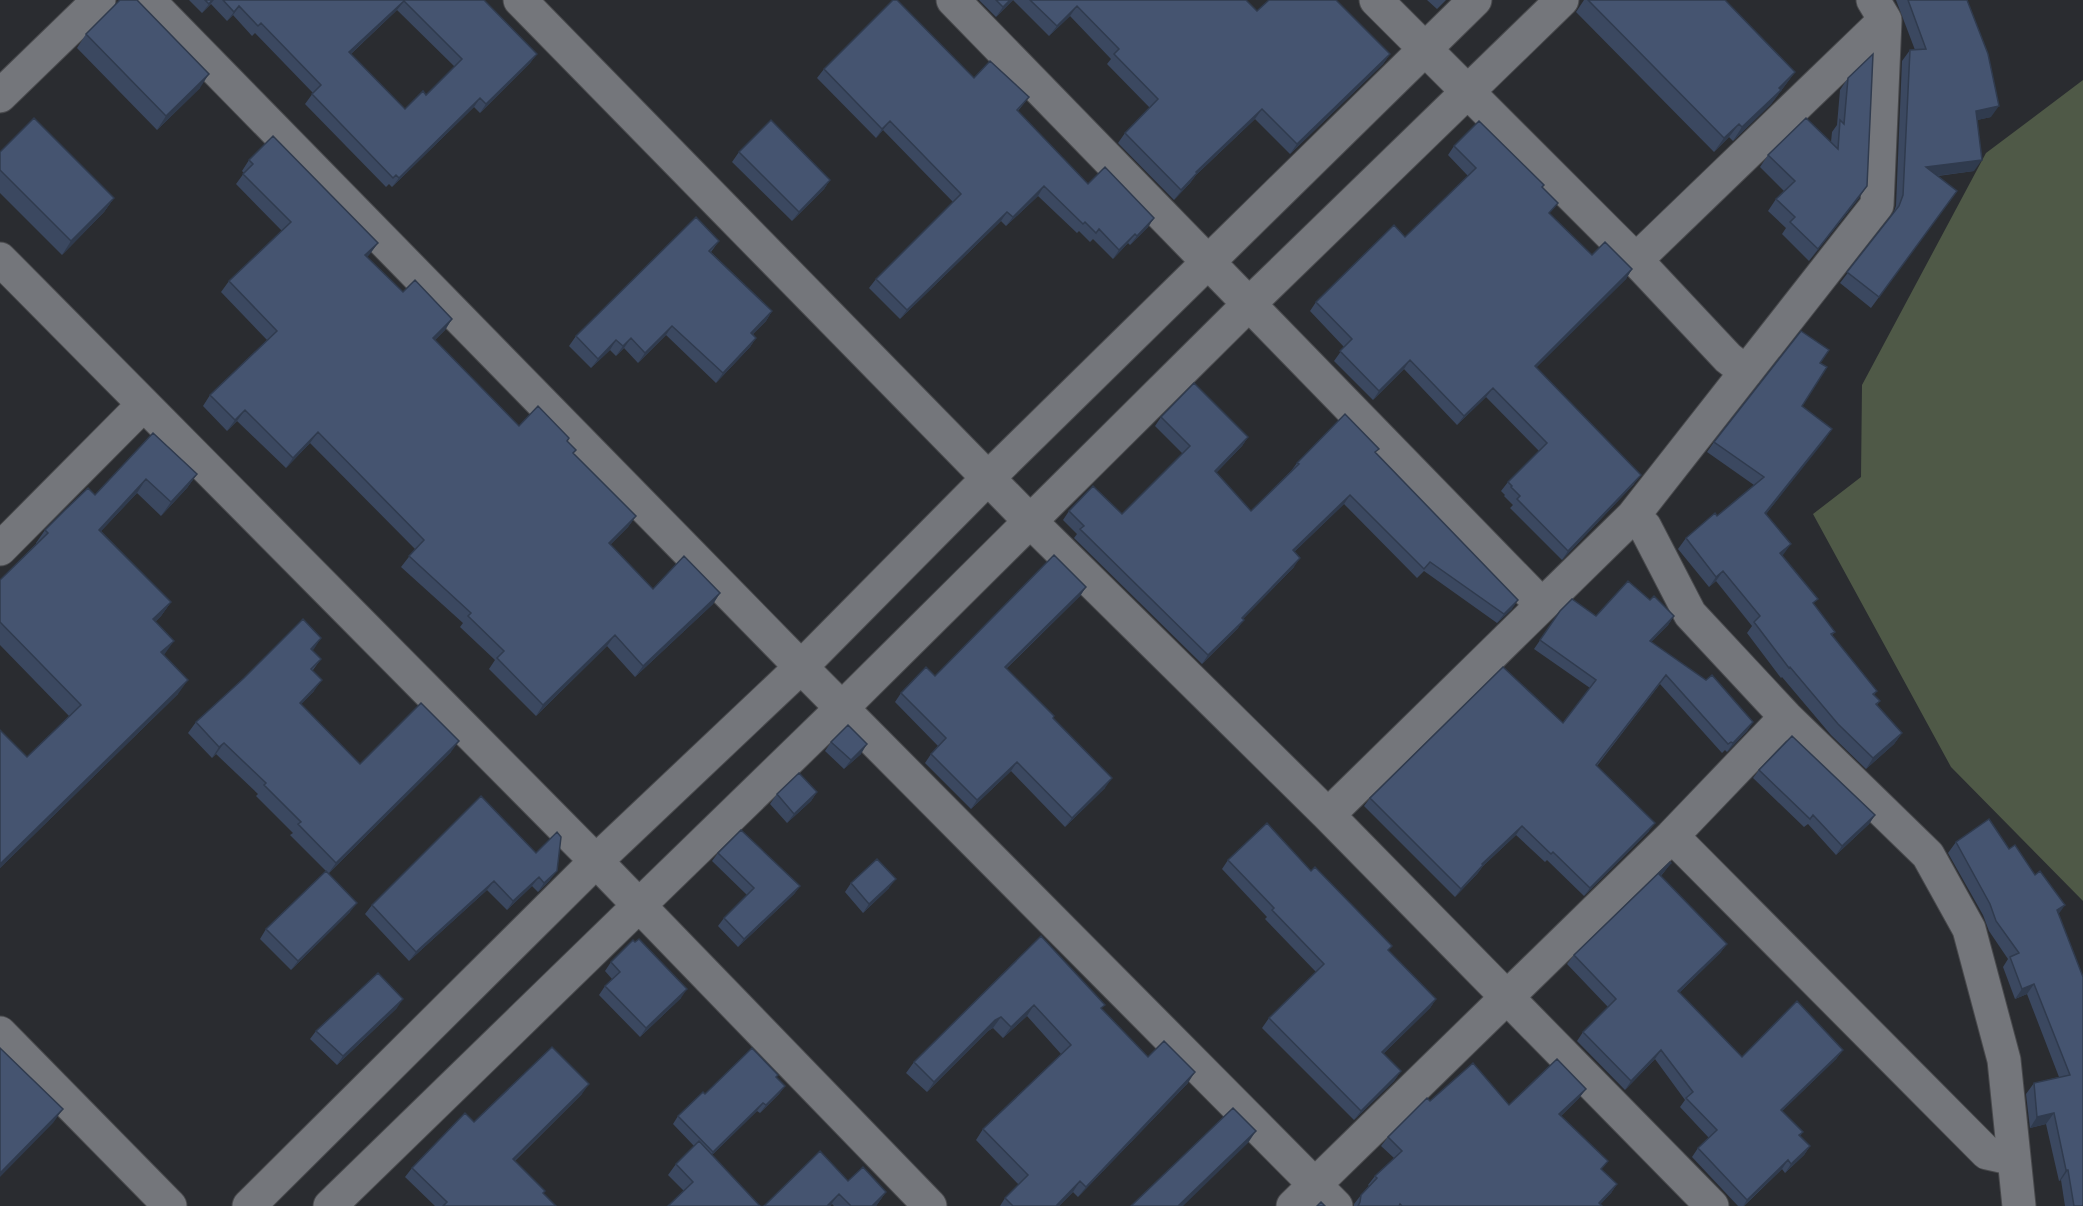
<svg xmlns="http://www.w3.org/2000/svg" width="2083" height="1206" viewBox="0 0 2083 1206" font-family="'DejaVu Sans',sans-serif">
  <rect width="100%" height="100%" fill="#2a2c30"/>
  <path fill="#4f5947" d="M2083,80V901L1951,767L1813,514L1861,477L1862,385L1986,153Z"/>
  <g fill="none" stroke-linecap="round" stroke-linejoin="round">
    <g stroke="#48494c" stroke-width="35">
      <path id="minor" d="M148,0L801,667L1336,1206
        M520,0L1030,521L1328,815L1712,1206
        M953,0L1542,605
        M1376,0L1636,260L1728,358L1746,372
        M0,96L99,0
        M0,259L596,861L930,1206
        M1636,260L1885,20
        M1633,516L1645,527L1690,614L1786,717L1928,855L1969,929L2004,1060L2019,1206
        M0,549L143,405
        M1328,815L1633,516L1877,205L1885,20L1873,0
        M1672,836L1987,1153L2014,1159
        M0,1033L170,1206
        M249,1206L596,861L801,667L989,477L1475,0
        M330,1206L842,708L1250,303L1562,0
        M1293,1206L1672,836L1786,717"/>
    </g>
    <use href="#minor" stroke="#74767b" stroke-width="33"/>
  </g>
  <path fill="#3b4860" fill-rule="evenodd" d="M189,0H484L537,54L530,63L480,113L474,107L392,187L389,184L386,187L305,104L313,93L255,33L252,36L233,15L227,21L211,4L202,13ZM397,10L455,67L426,95L405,109L351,54Z
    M979,0H1013L996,17Z
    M1013,0H1246L1257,11L1390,54L1383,64L1290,154L1255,119L1196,175L1190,183L1174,200L1118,143L1125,133L1150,108L1107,64L1111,59L1070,16L1049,36Z
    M1427,0H1446L1437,9Z
    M1584,0H1725L1795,72L1771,104L1733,141L1729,137L1714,152L1576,12Z
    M1896,0H1967L1991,117L1977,120L1974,171L1938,176L1957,191L1871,308L1840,283L1893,214L1896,206L1902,61L1910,50H1915Z
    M86,34L200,88L157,130L77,48Z
    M824,69L974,78L1029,97L1018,111L1088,184L1154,218L1148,227L1130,245L1128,243L1113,259L1093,239L1090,242L1079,231L1077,233L1038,196L1006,226L1001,221L900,319L869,288L876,279L953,202L883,130L876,138L817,78Z
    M1848,78L1859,198L1809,261L1782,234L1786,228L1768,211L1776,199L1784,191L1760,167L1768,155L1831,142L1832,132L1837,125L1840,90Z
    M1454,146L1542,187L1550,214L1592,255L1632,269L1626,279L1536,367L1634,484L1562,560L1510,508L1513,505L1504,496L1505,495L1501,491L1508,482L1539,451L1486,397L1457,425L1404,369L1373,400L1334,361L1344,347L1310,311L1316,302L1405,237L1468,176L1448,155Z
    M0,152L114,198L104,212L62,255L0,193Z
    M739,152L830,180L824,189L792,221L732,162Z
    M249,160L378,243L367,257L403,292L452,319L445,330L435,340L519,426L567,441L573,454L636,516L628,527L610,545L653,589L720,593L713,604L635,677L607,646L536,716L489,669L495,660L460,627L463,623L401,567L415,549L310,443L286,468L237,421L227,431L203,406L210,395L267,340L221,292L229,281L282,231L236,184L244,173L242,171Z
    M719,241L711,252L772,311L766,321L753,334L756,338L750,347L716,383L666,335L638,363L624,348L616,356L610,350L591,368L569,346L576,336Z
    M1820,363L1802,406L1832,429L1766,514L1783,555H1782L1814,605L1835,632L1832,635L1877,691L1874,695L1880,701L1877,705L1902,733L1894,744L1866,769L1831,735L1782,677L1781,678L1747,633L1752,626L1716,581L1709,587L1678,549L1686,538L1717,516L1754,485L1707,452L1714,442Z
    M1161,417L1248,437L1242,446L1216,473L1251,511L1291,471L1297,463L1376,453L1512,609L1497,623L1424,571L1417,578L1344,504L1294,552V567L1243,619L1238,628L1202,664L1074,538L1077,534L1063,520L1069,511L1122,514L1183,454L1155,426Z
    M153,433L197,474L187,488L161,516L137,493L101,531L171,602L161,616L155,622L164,655L178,694L0,868V730L27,757L69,716L0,645V580L36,544V543L45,530L95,495Z
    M1086,587L1080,596L1006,669L1053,718L1105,788L1065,827L1011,771L971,809L925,763L931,754L938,746L895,702L901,693L935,676Z
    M1650,600L1674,616L1668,625L1651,642L1753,722L1747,731L1727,752L1725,750L1722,753L1660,684L1597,766L1649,831L1584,896L1547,860L1545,862L1516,835L1483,866L1477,874L1455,897L1364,806L1370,798L1563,723L1590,688L1534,649L1560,611L1596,616Z
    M312,651L321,659L313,670L314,691L301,704L360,764L451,752L329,873L350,912L291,970L260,939L266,929L326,871L290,835L293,833L256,796L258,794L216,754L212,758L188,733L196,722Z
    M831,742L861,754L844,769L825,751Z
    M1759,770L1875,815L1869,824L1836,855L1808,824L1804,827L1753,778Z
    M817,792L811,801L787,823L770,804L777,794Z
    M481,796L550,880L538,892L532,886L507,910L487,890L409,961L365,914L372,905Z
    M1956,842L2009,849L2058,914L2083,1206H2065L2061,1180L2059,1181L2046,1124L2030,1128L2026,1094L2034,1083L2059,1077L2027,994L2015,999L2003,967L2008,959L1989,931L1983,915L1948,853Z
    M718,853L800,886L794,894L738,947L718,926L724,918L747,895L712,861Z
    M1228,860L1311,871L1436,999L1430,1008L1383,1054L1401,1071L1394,1081L1354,1120L1262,1028L1269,1018L1316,972L1265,919L1267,917L1222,869Z
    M1671,863L1661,876L1727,944L1720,953L1679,993L1742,1057L1843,1050L1836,1059L1782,1111L1803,1132L1800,1136L1810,1146L1804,1155L1785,1173L1782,1169L1744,1206H1738L1692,1157L1698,1148L1709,1138L1680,1107L1685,1100L1655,1059L1625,1090L1577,1041L1583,1032L1608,1007L1567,964L1574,955Z
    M851,883L889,888L863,913L845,892Z
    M1041,936L1102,1009L1148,1057L1188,1083L1078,1197L1073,1192L1059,1206H1000L1005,1198L1019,1185L976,1140L983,1129L1061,1054L1027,1016L1003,1038L993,1028L988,1031L927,1092L906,1073L914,1062Z
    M611,962L681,998L640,1037L599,995L605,986L612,979L605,971Z
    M397,1008L337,1065L310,1039L316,1031Z
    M776,1077L785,1086L779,1094L760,1113L757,1111L712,1155L760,1206L684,1191L668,1175L676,1164L694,1146L673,1124L678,1116L705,1094Z
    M1586,1089L1579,1098L1561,1116L1602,1170L1617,1184L1611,1193L1600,1204L1602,1206H1354V1204L1361,1195L1369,1186L1368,1185L1375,1176L1394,1158L1381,1146L1388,1137L1430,1101L1509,1105Z
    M582,1094L515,1161L543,1193L556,1206H435L405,1177L412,1168L474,1122Z
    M848,1181L886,1192L876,1206H834L832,1204L830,1206H764Z"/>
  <path fill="#303b4e" d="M212,0H214L202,13L209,4Z
    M1010,0H1013L996,17L1003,7Z
    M404,1L397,10L343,61L349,52Z
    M239,6L233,15L227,21L234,12Z
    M1077,6L1070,16L1049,36L1057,26Z
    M537,54L530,63L480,113L486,104Z
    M1390,54L1383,64L1290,154L1297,144Z
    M1795,72L1771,104L1733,141L1742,127L1779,88Z
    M209,74L200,88L157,130L166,116Z
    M480,98L474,107L392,187L399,178Z
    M1999,106L1991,117L1968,122L1976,111Z
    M1262,109L1255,119L1196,175L1190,183L1174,200L1196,172Z
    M890,121L883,130L876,138L882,129Z
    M1739,124L1729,137L1714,152L1724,138Z
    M1982,160L1974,171L1919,178L1926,167Z
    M830,180L824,189L792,221L799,212Z
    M1044,186L1038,196L1006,226L1013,217Z
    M1867,186L1859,198L1809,261L1818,249Z
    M114,198L104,212L62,255L71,241Z
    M1007,212L1001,221L900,319L907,310Z
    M1154,218L1148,227L1130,245L1137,236Z
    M1135,234L1128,243L1113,259L1119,250Z
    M378,243L370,254L358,266L365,255Z
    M1632,269L1626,279L1529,375L1535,366Z
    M772,311L766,321L745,342L751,333Z
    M452,319L445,330L426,349L433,338Z
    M672,326L666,335L638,363L645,353Z
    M631,338L624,348L616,356L623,346Z
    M756,338L750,347L716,383L723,373Z
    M616,340L610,350L591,368L598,359Z
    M1410,360L1404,369L1373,400L1379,391Z
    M1493,388L1486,397L1457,425L1464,416Z
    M245,410L237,421L227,431L235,420Z
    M1832,429L1825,440L1758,524L1765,513Z
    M318,432L310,443L286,468L293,458Z
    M1248,437L1242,446L1209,480L1215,471Z
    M197,474L187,488L161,516L171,502Z
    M1641,475L1634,484L1562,560L1568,551Z
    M146,479L137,493L89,544L99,530Z
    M1350,495L1344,504L1287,559L1293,550Z
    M636,516L628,527L601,554L609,543Z
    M1791,544L1783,555L1773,563L1780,553Z
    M1300,558L1294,567L1236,626L1242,618Z
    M1723,571L1716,581L1709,587L1716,577Z
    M1086,587L1080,596L998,676L1005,667Z
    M720,593L713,604L635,677L643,666Z
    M1518,600L1512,609L1497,623L1504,614Z
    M171,602L161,616L144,633L153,619Z
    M1674,616L1668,625L1644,649L1650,641Z
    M1244,620L1238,628L1202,664L1208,655Z
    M615,635L607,646L536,716L543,705Z
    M321,638L314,649L303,660L311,649Z
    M174,641L164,655L161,652Z
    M188,680L178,694L0,868V864Z
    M322,680L314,691L292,714L300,703Z
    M1753,722L1747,731L1727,752L1733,743Z
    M1902,733L1894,744L1866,769L1873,758Z
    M459,741L451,752L328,874L336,863Z
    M224,743L216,754L212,758L219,747Z
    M867,744L861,754L844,769L851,760Z
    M1017,762L1011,771L971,809L977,800Z
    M1112,778L1105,788L1065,827L1072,818Z
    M817,792L811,801L787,823L794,814Z
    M1875,815L1869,824L1836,855L1842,846Z
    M1655,823L1649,831L1584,896L1590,888Z
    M1522,826L1516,835L1483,866L1477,874L1455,897L1461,889L1482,864Z
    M1671,863L1664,872L1653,884L1659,874Z
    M557,871L550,880L538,892L544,883Z
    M539,877L532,886L507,910L513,901Z
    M896,879L889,888L863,913L869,904Z
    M494,881L487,890L409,961L416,952Z
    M800,886L794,894L738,947L744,939Z
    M357,903L350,912L291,970L298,961Z
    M2065,905L2058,915L2057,910Z
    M1727,944L1720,953L1672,1000L1678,991Z
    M2034,984L2027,994L2015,999L2022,989Z
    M687,989L681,998L640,1037L646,1028Z
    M403,999L397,1008L337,1065L343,1056Z
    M1436,999L1430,1008L1375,1062L1382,1052Z
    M1034,1005L1027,1016L1003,1038L1011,1027Z
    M1001,1017L993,1028L988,1031L927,1092L934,1082L995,1020Z
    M1661,1050L1655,1059L1625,1090L1631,1081Z
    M1843,1050L1836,1059L1774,1119L1781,1110Z
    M1401,1071L1394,1081L1354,1120L1361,1111Z
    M1195,1072L1188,1083L1078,1197L1086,1187Z
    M589,1084L582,1094L506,1169L513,1159Z
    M785,1086L779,1094L760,1113L766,1105Z
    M1586,1089L1579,1098L1553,1124L1559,1114Z
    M763,1103L757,1111L707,1160L713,1152Z
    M63,1109L53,1123L0,1177V1173Z
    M2054,1113L2046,1124L2030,1128L2037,1117Z
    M1256,1131L1248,1143L1183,1206H1178Z
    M1810,1146L1804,1155L1785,1173L1791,1164Z
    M1788,1160L1782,1169L1743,1206L1747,1200Z
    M2066,1170H2068L2061,1180L2059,1181Z
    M1080,1181L1073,1192L1059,1206H1056Z
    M1617,1184L1611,1193L1599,1206H1597Z
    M886,1192L876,1206H872Z
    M839,1194L830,1206H827Z"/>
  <path fill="#455470" stroke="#303b4e" stroke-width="1.5" fill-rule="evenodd" d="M120,0H137L209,74L166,116L86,34Z
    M205,0H212L209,4Z
    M223,0H484L537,54L486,104L480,98L399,178L396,175L393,178L312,94L321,85L261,23L258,26L239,6L234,12ZM404,1L462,59L426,95L423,91L405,109L349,52Z
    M893,0H897L974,78L990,61L1029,97L1017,110L1088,184L1105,167L1154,218L1137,236L1135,234L1119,250L1099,229L1096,233L1085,222L1083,224L1044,186L1013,217L1007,212L907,310L876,279L961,194L890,121L882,129L824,69Z
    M996,0H1010L1003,7Z
    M1030,0H1246L1257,11L1269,0H1336L1390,54L1297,144L1262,109L1196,172L1197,173L1181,190L1125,133L1158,99L1114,54L1119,49L1077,6L1057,26Z
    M1588,0H1725L1795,72L1779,88L1781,90L1742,127L1739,124L1724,138Z
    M1908,0H1967L1988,54L1999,106L1976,111L1982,160L1926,167L1957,191L1879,297L1847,272L1899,206L1903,195L1910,50L1926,49Z
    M1873,54L1867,186L1818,249L1790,222L1795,217L1776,199L1795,181L1768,155L1806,118L1838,149L1840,120L1844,124L1848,78Z
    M34,118L114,198L71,241L0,170V152Z
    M771,120L830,180L799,212L739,152Z
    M1479,121L1544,185L1542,187L1558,203L1549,213L1592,255L1605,242L1632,269L1535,366L1641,475L1568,551L1517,499L1520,496L1511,487L1512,486L1508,482L1547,443L1493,388L1464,416L1410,360L1379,391L1340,351L1352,339L1316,302L1394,225L1405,237L1476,168L1454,146Z
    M273,136L378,243L365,255L403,292L415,280L452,319L433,338L519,426L538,406L569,438L567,441L576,450L573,453L636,516L609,543L653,589L684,556L720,593L643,666L615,635L543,705L497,658L504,651L468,616L471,613L409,556L424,540L318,432L293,458L245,410L235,420L210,395L277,331L229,281L291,222L243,174L253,164L249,160Z
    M696,217L719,241L709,251L772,311L751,333L756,338L723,373L672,326L645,353L631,338L623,346L616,340L598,359L576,336Z
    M1801,331L1829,350L1820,363L1827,367L1802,406L1832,429L1765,513L1791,544L1780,553L1818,599L1813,603L1835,632L1831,634L1877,691L1873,694L1880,701L1876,704L1902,733L1873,758L1838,724L1790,667L1789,668L1754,622L1760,616L1723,571L1716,577L1686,538L1715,513L1717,516L1764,477L1714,442Z
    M1194,383L1248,437L1215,471L1251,511L1299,464L1297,463L1345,414L1379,449L1375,452L1518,600L1504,614L1430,562L1424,569L1350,495L1293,550L1300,558L1242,618L1244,620L1208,655L1080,529L1084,526L1069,511L1093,486L1122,514L1190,446L1161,417Z
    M153,433L197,474L171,502L146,479L99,530L171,602L153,619L174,641L161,652L188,680L0,864V730L27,757L81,705L0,622V580L48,533L45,530L65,510L88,488L95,495Z
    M1054,555L1086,587L1005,667L1054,716L1053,718L1112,778L1072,818L1017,762L977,800L931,754L946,738L901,693L926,667L935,676Z
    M1628,581L1650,600L1654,596L1674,616L1650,641L1706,680L1712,675L1753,722L1733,743L1731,742L1728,744L1666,675L1596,765L1655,823L1590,888L1553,852L1551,854L1522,826L1482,864L1483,865L1461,889L1370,798L1503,667L1563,723L1596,680L1540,640L1560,611L1572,599L1596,616Z
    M303,619L321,638L311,649L321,659L311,669L322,680L300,703L360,764L421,703L459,741L336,863L298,824L301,822L264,785L266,783L224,743L219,747L196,722L244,678Z
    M848,725L867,744L851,760L831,742Z
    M1792,736L1875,815L1842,846L1813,815L1810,819L1759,770Z
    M799,773L817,792L794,814L777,794Z
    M481,796L536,853L557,832L561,837L557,871L544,883L539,877L513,901L494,881L416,952L372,905Z
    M1989,819L2009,849L2015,845L2035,875L2040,871L2065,905L2057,910L2083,977V1206H2074L2068,1170H2066L2054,1113L2037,1117L2034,1083L2070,1075L2034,984L2022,989L2010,957L2019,953L1996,921L1990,904L1956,842Z
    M1267,823L1311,871L1315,867L1392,946L1388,950L1436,999L1382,1052L1401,1071L1361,1111L1269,1018L1324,964L1272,910L1274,908L1228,860Z
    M741,830L800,886L744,939L724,918L754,888L718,853Z
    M877,859L896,879L869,904L851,883Z
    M1670,862L1671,863L1659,874L1727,944L1678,991L1742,1057L1797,1001L1843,1050L1781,1110L1803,1132L1799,1135L1810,1146L1791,1164L1788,1160L1747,1200L1698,1148L1717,1130L1686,1098L1693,1092L1661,1050L1631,1081L1583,1032L1616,999L1574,955Z
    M326,871L357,903L298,961L266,929Z
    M1041,936L1105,1005L1101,1008L1148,1057L1164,1041L1195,1072L1086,1187L1080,1181L1056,1206H1013L1005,1198L1028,1175L983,1129L1071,1045L1034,1005L1011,1027L1001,1017L995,1020L934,1082L914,1062Z
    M639,939L687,989L646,1028L605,986L620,972L611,962L633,940L635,942Z
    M378,973L403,999L343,1056L316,1031Z
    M552,1047L589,1084L513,1159L545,1191L543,1193L556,1206H443L447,1202L412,1168L465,1113L474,1122Z
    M0,1048L63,1109L0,1173Z
    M752,1048L778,1075L776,1077L785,1086L766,1105L763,1103L713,1152L678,1116L703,1092L705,1094Z
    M1557,1059L1586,1089L1559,1114L1608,1161L1601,1169L1617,1184L1599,1203L1602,1206H1402L1400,1204L1399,1206H1358L1360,1202L1361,1195L1377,1178L1375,1176L1402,1151L1388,1137L1427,1098L1430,1101L1473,1063L1509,1105Z
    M1233,1108L1256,1131L1178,1206H1131Z
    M699,1141L760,1206H668L693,1182L676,1164Z
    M820,1151L848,1181L863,1167L886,1192L872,1206H851L839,1194L827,1206H764Z
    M1321,1202L1325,1206H1317Z"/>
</svg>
